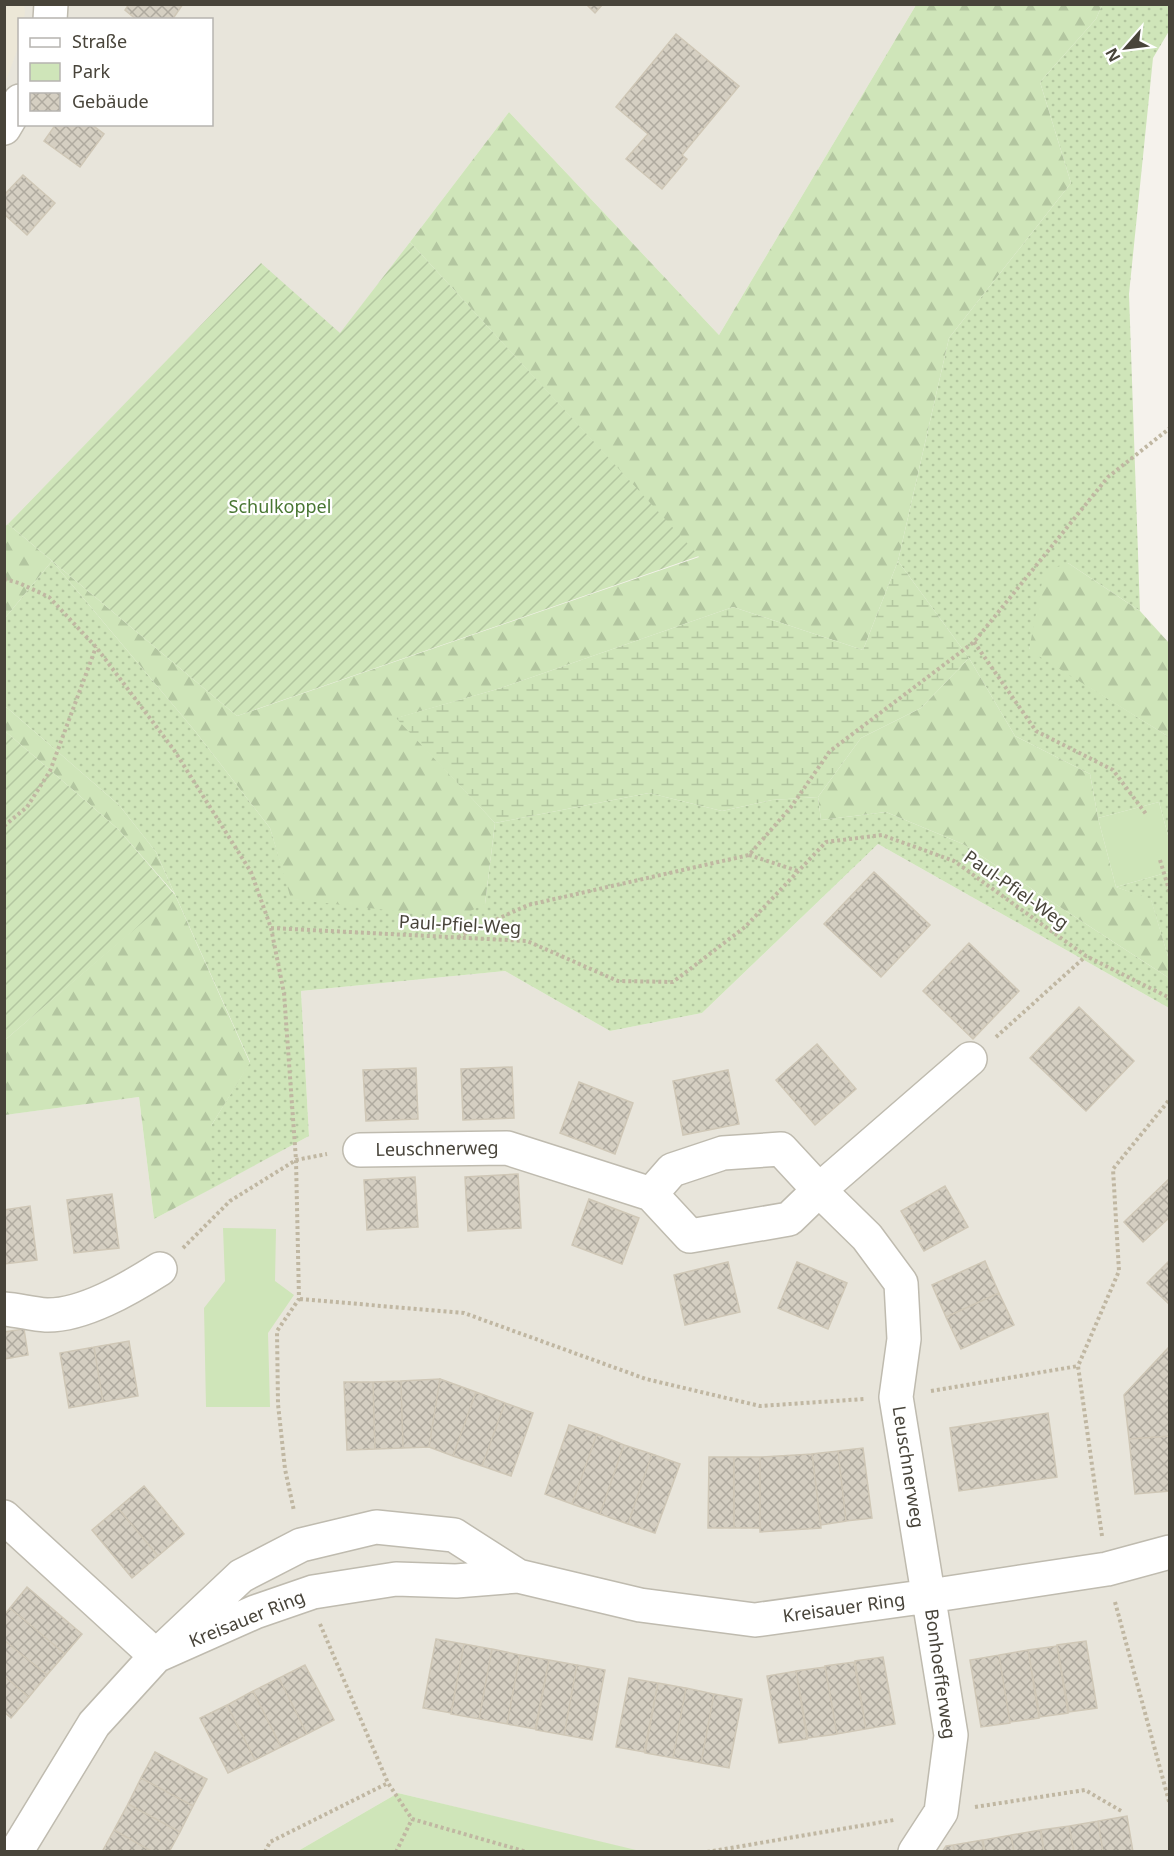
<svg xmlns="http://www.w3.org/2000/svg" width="1174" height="1856" viewBox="0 0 1174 1856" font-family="'Noto Sans',sans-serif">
  <defs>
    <pattern id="grass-dots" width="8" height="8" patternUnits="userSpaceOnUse" patternTransform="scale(1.5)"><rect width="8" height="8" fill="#cfe5b9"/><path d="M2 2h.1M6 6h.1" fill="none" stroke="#b3c6a0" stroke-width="1.8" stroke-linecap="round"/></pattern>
    <pattern id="forest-firs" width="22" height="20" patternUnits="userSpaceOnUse" patternTransform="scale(1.5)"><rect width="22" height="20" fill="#cfe5b9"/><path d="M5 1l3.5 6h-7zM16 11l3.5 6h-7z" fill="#b3c6a0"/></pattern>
    <pattern id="wetland-marsh" width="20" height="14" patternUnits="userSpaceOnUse" patternTransform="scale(1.5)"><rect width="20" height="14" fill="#cfe5b9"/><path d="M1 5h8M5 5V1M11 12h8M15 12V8" fill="none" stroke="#b3c6a0"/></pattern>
    <pattern id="garden-furrows" width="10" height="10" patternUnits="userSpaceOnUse" patternTransform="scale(1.5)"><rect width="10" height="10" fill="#cfe5b9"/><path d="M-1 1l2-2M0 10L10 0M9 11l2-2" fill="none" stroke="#b3c6a0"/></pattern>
    <pattern id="building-cross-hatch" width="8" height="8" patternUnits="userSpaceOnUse" patternTransform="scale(1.5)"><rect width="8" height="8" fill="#d5cfc2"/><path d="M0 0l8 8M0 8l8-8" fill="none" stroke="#afaa9f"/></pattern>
  </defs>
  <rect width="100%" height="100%" fill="#f5f2ec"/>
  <path fill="#e8e5db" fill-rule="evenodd" d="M5,5H916L719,335L509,112L340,334L261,264L5,527ZM20,20H212V124H20Z
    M878,844L1169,1008V1851H637L398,1793L298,1851H5L4,1115L139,1097L154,1219L309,1136L301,991L505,971L610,1031L702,1013Z"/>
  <path fill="#ece7d7" d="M5,4L24,5L25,11L24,19L20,20L19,45L5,84Z"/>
  <path fill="url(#grass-dots)" d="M1102,5H1169V31L1153,58L1129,294L1140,611L1068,563L1029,649L1169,737V839L1159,802L1098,818L1090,774L1015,736L969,658L898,561L949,338L1071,183L1040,82L1096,19Z
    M52,561L195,731L270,828L292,899L485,904L495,823L649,793L722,811L772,800L818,797L821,820L886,812L963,844L1169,978V1008L878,844L702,1013L610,1031L505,971L301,991L309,1136L211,1189V1126L250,1062L156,852L119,805L5,706V618Z
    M1169,872V960L1151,900L1116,887Z"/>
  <path fill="url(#forest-firs)" d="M916,5H1102L1096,19L1040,82L1071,183L949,338L898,561L863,650L733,607L501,688L397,718L495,823L485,904L456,918L291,899L270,828L195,731L52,561L5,618L4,527L8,524L237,716L699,557L410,242L509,112L719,335Z
    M1068,563L1140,611L1169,643V737L1029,650L1044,572Z
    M969,658L1015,736L1090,774L1098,818L1116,887L1151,899L1169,960V978L963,844L886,812L821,820L818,797L861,738L921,708Z
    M5,706L119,805L156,852L250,1063L211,1126V1189L154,1219L139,1097L5,1115V1040L175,894L118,829L5,731Z"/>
  <path fill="url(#wetland-marsh)" d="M898,561L969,658L921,708L861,738L818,797L772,800L722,811L649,793L495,823L396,718L501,688L733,607L863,650Z"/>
  <path fill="#cfe5b9" d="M1159,802L1169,839V872L1116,887L1098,818Z
    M223,1228L276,1229L275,1281L294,1295L268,1333L270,1407H206L204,1308L225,1281Z
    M398,1793L636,1850L640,1851H298Z"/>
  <path fill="url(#garden-furrows)" d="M410,242L699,556L237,716L8,524L261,263L340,333Z
    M5,731L118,829L175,895L5,1040Z"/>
  <path fill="url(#building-cross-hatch)" stroke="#cfc7b6" stroke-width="1.5" d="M129,4H183L172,20H137L125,10Z
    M586,4H603L595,13Z
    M676,34L739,86L682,155L687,159L662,189L626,159L648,134L616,107Z
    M56,124H91L104,134L80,167L44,141Z
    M23,175L55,203L27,235L4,214V195Z
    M874,872L930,925L881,977L824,924Z
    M969,943L1019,991L973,1039L923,991Z
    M1079,1007L1134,1061L1086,1111L1030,1058Z
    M817,1044L856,1089L815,1125L776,1080Z
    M512,1067L514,1118L463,1120L461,1069Z
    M416,1068L418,1119L366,1121L363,1070Z
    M728,1070L739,1124L683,1135L673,1081Z
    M579,1082L633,1103L615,1154L560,1133Z
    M518,1174L521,1228L468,1231L465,1177Z
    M415,1177L418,1227L367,1230L364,1180Z
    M1170,1178V1217L1143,1242L1124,1222Z
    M945,1186L968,1227L924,1251L901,1211Z
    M112,1194L119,1248L74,1253L67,1200Z
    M589,1199L639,1218L622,1264L572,1245Z
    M30,1206L37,1260L4,1264V1210Z
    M1170,1260V1305L1147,1283Z
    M985,1261L999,1293L946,1317L932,1285Z
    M728,1262L740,1312L685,1325L674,1275Z
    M797,1262L847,1283L828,1329L778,1308Z
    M999,1293L1014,1325L961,1349L946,1317Z
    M24,1329L28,1355L4,1359V1332Z
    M129,1341L138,1396L103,1402L94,1347Z
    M1170,1346V1436L1129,1439L1124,1395Z
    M94,1347L103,1402L69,1408L60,1353Z
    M440,1379L429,1447L403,1448L401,1381Z
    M440,1379L476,1392L453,1456L429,1447Z
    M401,1381L403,1448L375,1449L373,1382Z
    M344,1382H373L375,1449L347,1450Z
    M476,1392L505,1403L482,1466L453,1456Z
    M505,1403L533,1413L511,1476L482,1466Z
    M1048,1413L1057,1477L959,1491L950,1428Z
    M569,1425L597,1434L572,1504L545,1494Z
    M597,1434L624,1445L600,1514L572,1504Z
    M1170,1436V1491L1135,1494L1129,1439Z
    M624,1445L652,1454L628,1524L600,1514Z
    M863,1448L872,1518L846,1521L838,1451Z
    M838,1451L846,1521L821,1525L812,1454Z
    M652,1454L680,1464L655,1533L628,1524Z
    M812,1454L821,1528L760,1532V1457Z
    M709,1457H734V1528H708Z
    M734,1457H760V1528H734Z
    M144,1486L184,1534L158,1556L118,1508Z
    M118,1508L158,1556L132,1578L92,1530Z
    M27,1587L82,1634L65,1654L10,1608Z
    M10,1608L65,1654L47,1675L4,1640V1615Z
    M436,1639L464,1644L451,1713L423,1708Z
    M4,1640L47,1675L29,1697L4,1676Z
    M1086,1641L1097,1708L1069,1712L1057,1645Z
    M464,1644L492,1649L479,1719L451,1714Z
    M1057,1646L1068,1713L1040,1717L1028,1650Z
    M492,1649L520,1655L507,1724L479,1719Z
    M1028,1650L1039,1718L1010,1722L999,1655Z
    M520,1655L549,1660L535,1729L507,1724Z
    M999,1655L1010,1723L981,1727L970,1660Z
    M883,1657L895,1724L866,1729L855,1661Z
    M549,1660L577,1665L564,1735L536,1730Z
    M854,1662L866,1729L837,1734L825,1666Z
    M305,1665L334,1720L307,1734L279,1678Z
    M577,1665L605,1670L592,1740L564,1735Z
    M825,1667L837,1734L808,1738L796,1671Z
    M796,1671L807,1739L779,1743L767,1676Z
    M4,1676L29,1697L11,1718L4,1712Z
    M279,1678L307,1734L281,1747L253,1691Z
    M629,1678L658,1683L644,1752L616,1747Z
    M658,1683L686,1688L673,1758L645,1753Z
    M686,1688L714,1694L701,1763L673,1758Z
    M253,1691L281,1747L255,1760L227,1705Z
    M714,1694L742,1699L729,1768L701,1763Z
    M227,1705L255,1760L228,1773L200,1718Z
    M155,1752L207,1779L193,1806L141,1778Z
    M141,1778L193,1806L180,1832L128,1804Z
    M128,1804L180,1832L169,1852H153L114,1830Z
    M1127,1816L1133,1852H1103L1098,1821Z
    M1098,1821L1103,1852H1074L1069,1826Z
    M1069,1826L1074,1852H1044L1041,1830Z
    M114,1830L153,1852H102Z
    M1040,1830L1044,1852H1014L1011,1835Z
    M1011,1835L1014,1852H985L983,1840Z
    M982,1840L984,1852H955L953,1845Z
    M953,1845L955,1852H942L946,1846Z"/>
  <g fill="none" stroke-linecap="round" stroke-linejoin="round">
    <g stroke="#bfbbaf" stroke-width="36">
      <path id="street" d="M50,20L51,4
        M4,128L20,101
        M360,1150L507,1148L651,1194L672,1170L723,1153L781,1149L819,1190L867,1237L901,1283L904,1339L896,1397L951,1735L941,1812L915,1852
        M651,1194L690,1236L789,1219L819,1190L970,1059
        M4,1309C18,1310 32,1314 46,1315C83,1316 130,1288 160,1269
        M4,1517L156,1656
        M156,1656L255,1612L313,1592L396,1579L456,1581L518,1576L640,1605L755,1620L929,1596L1107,1569L1170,1552
        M16,1852L94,1724L156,1656L241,1576L301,1545L376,1527L454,1535L518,1576"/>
    </g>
    <path stroke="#c0b7a2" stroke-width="4" stroke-dasharray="3 3" stroke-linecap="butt" d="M4,579L19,583L49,597L96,647L174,750L251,872L271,928L284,993L296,1160L299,1299L277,1331L278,1404L285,1469L294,1511
      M974,642L1036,731L1113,770L1146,814
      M4,826L27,807L50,771L96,647
      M749,855L798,871
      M1160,860L1170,893
      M271,928L527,941L618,981L673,982L745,927L826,842L882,835L954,861L1086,956L1170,998
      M458,937L528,905L749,855L791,807L830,751L974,642L1108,477L1170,428
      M996,1037L1086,956
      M183,1248L230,1201L296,1160L327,1154
      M300,1299L464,1313L646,1379L760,1406L864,1399
      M931,1391L1078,1366
      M1102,1536L1078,1366L1119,1271L1113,1169L1170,1099
      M1115,1602L1170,1805
      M320,1624L388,1783L412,1819L527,1852
      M975,1807L1085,1790L1123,1812
      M265,1852L270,1842L388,1783
      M396,1852L412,1819
      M707,1852L894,1820"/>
    <use href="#street" stroke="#fff" stroke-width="33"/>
  </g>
  <g text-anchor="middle" stroke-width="4.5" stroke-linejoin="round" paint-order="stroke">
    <g font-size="18" fill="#487632" stroke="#fff">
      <text x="280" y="513">Schulkoppel</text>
    </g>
    <g font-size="18" fill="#48443a" stroke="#fff">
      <text transform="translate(1016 890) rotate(35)" y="6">Paul-Pfiel-Weg</text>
      <text transform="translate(460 925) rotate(3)" y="6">Paul-Pfiel-Weg</text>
      <text transform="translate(437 1149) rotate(-1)" y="6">Leuschnerweg</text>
      <text transform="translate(908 1467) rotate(81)" y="6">Leuschnerweg</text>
      <text transform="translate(844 1608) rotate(-8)" y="6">Kreisauer Ring</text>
      <text transform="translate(247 1619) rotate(-22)" y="6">Kreisauer Ring</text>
      <text transform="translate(940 1674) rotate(82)" y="6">Bonhoefferweg</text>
    </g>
  </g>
  <rect width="1174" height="1856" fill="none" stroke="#48443a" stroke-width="12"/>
  <rect x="18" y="18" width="195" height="108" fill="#ffffff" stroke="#b6b4b0" stroke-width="1.5"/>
  <rect x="30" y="38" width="30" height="9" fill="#ffffff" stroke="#b6b4b0" stroke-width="1.5"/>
  <text x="72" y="48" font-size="18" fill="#48443a">Straße</text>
  <rect x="30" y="63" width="30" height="18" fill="#cfe5b9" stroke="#b6b4b0" stroke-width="1.5"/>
  <text x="72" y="78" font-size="18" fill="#48443a">Park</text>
  <rect x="30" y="93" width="30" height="18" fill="url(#building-cross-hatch)" stroke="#b6b4b0" stroke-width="1.5"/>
  <text x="72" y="108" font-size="18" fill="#48443a">Gebäude</text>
  <g transform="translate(1126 48) rotate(242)" stroke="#ffffff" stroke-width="4.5" paint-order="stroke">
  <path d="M0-4.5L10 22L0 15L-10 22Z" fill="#48443a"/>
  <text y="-9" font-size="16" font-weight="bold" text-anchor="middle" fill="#48443a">N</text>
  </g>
</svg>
